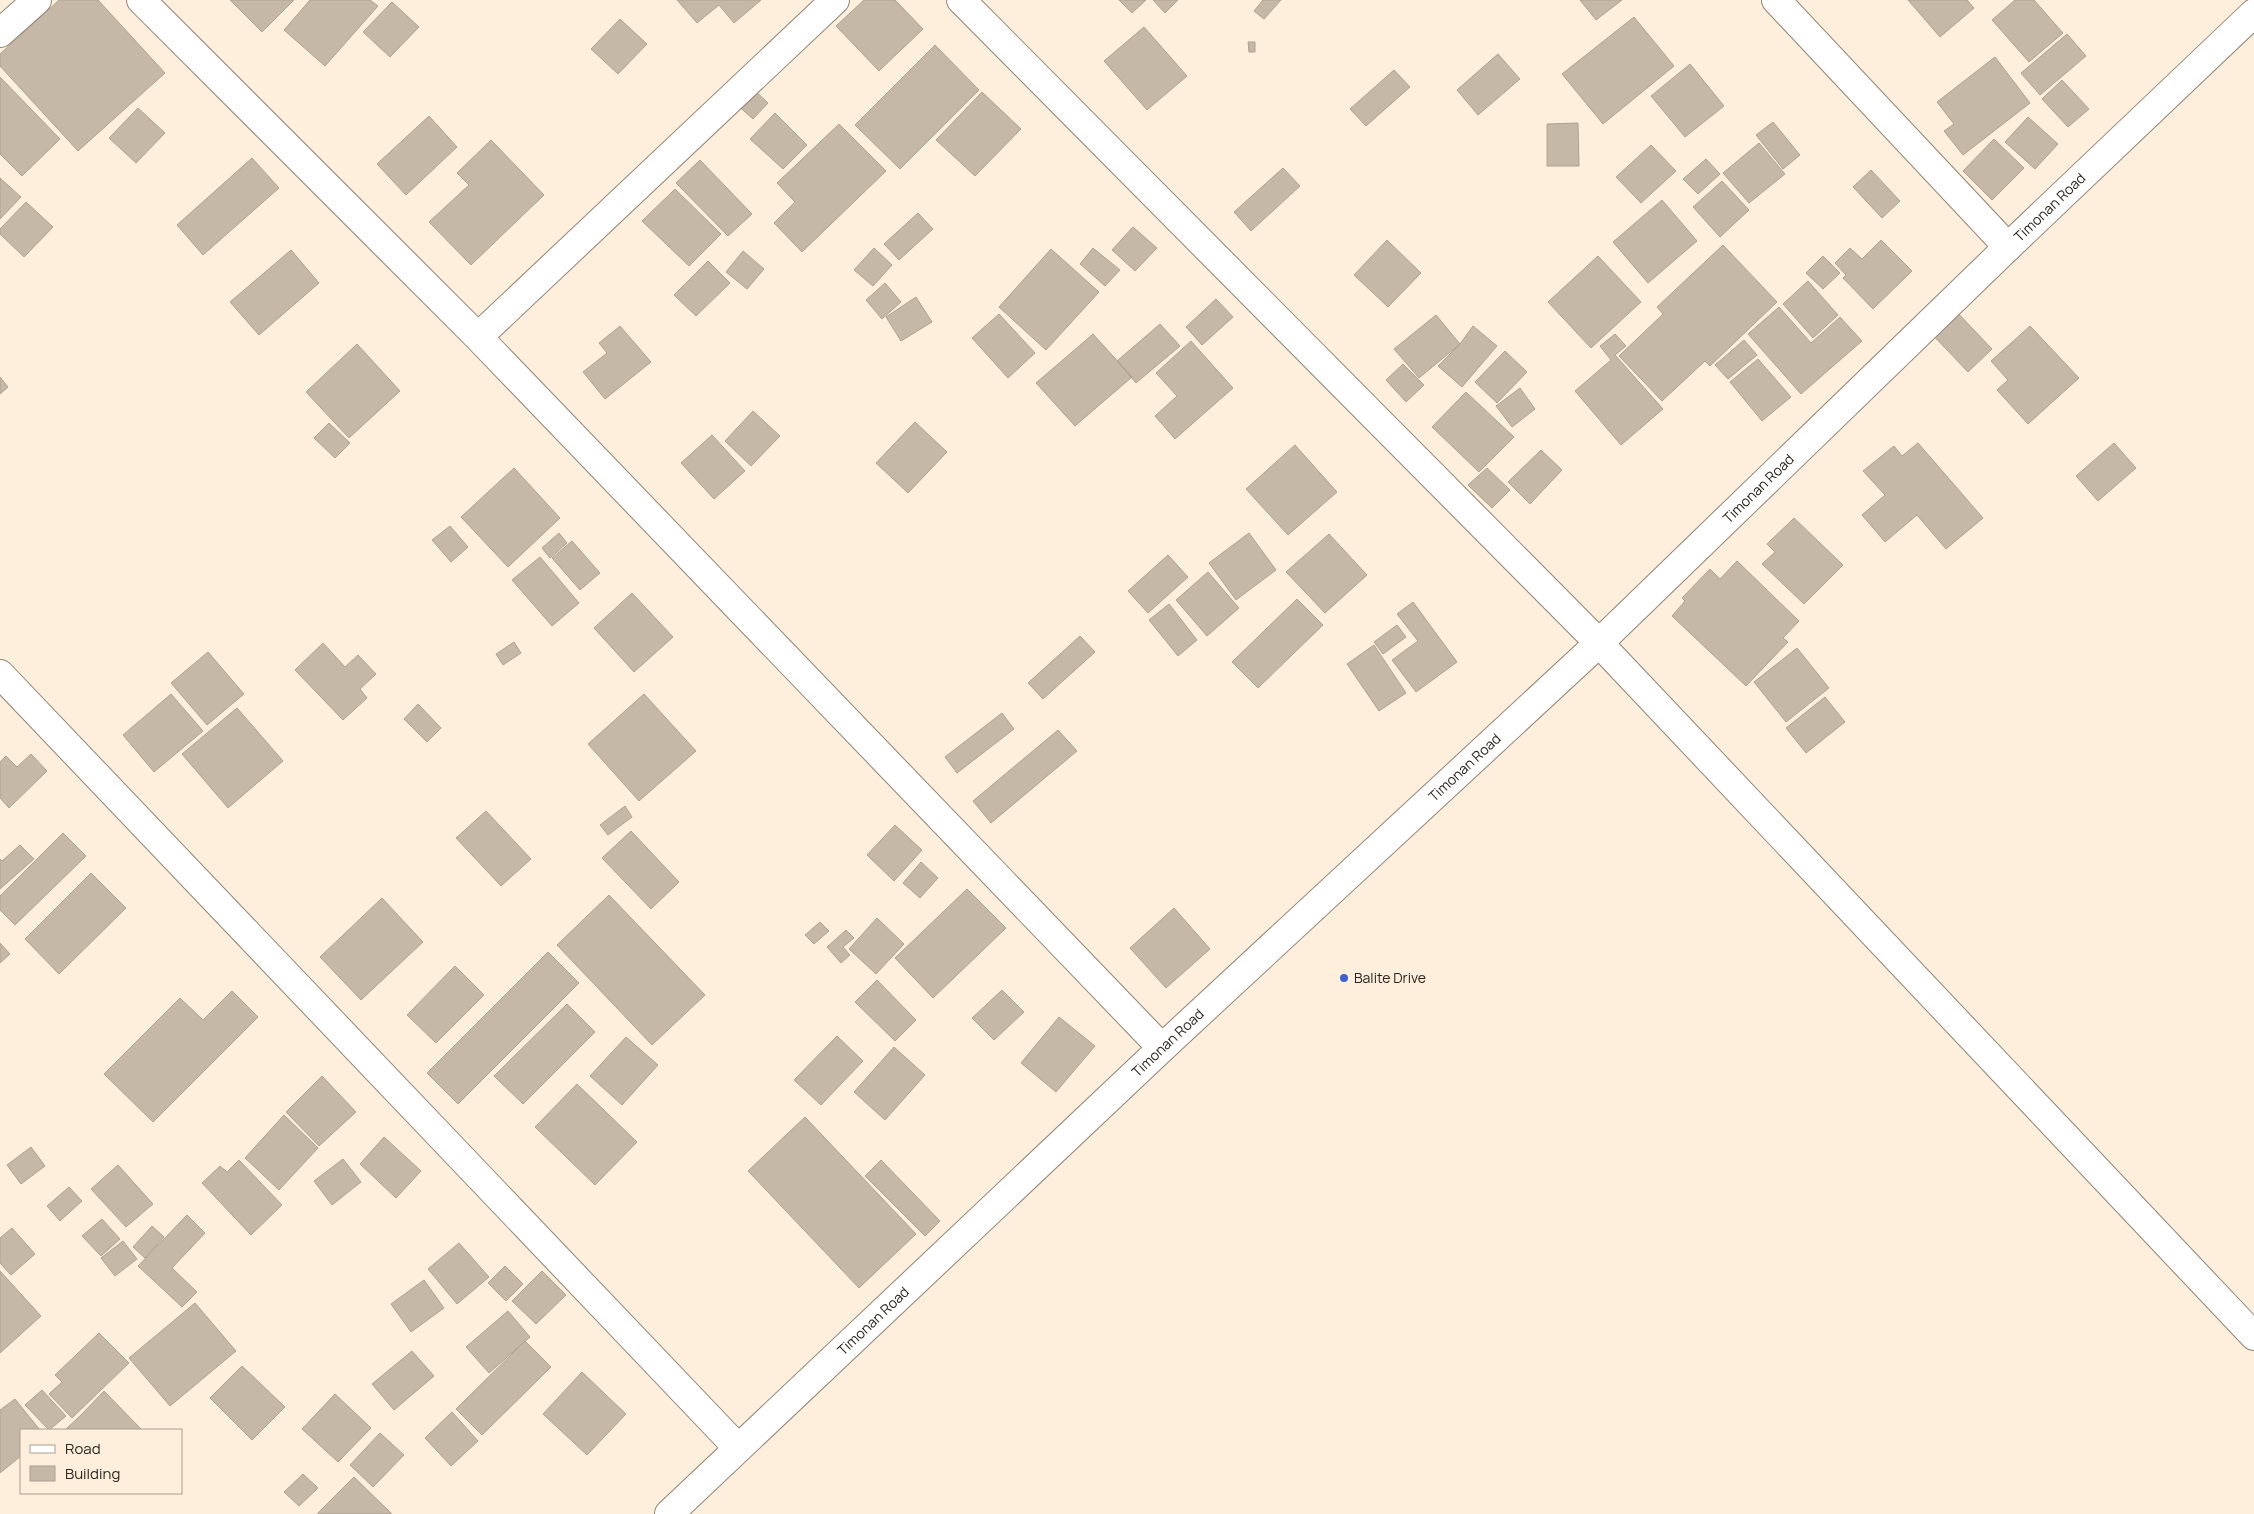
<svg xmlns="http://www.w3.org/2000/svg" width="2254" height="1514" viewBox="0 0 2254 1514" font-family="Manrope,sans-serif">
  <rect width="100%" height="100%" fill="#fdefdc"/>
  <path fill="#c6b8a7" stroke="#aea190" d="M59,0H98L165,73L78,151L0,66V54Z
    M230,0H294L262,32Z
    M310,0H370L378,6L325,66L284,30Z
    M677,0H761L734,23L719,5L697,23Z
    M864,0H895L923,29L879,71L836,26Z
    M1119,0H1146L1132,13Z
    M1153,0H1178L1165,13Z
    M1263,0H1281L1264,19L1254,11Z
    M1580,0H1622L1596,20Z
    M1908,0H1967L1974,8L1940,37Z
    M2015,0H2034L2063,33L2029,62L1992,20Z
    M392,2L419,27L390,57L363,32Z
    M1634,17L1674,66L1603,124L1562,74Z
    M620,19L647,44L618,74L591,49Z
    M1144,27L1187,76L1147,110L1104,61Z
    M2067,34L2086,56L2040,95L2021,73Z
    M1248,42H1255V52H1249Z
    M935,45L979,90L900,169L855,125Z
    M1498,54L1520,79L1478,115L1457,90Z
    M1995,57L2030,103L1963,155L1944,131L1954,124L1937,102Z
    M1690,64L1724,106L1685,137L1651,96Z
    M1394,70L1410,87L1366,126L1350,109Z
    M0,77L60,139L22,176L0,154Z
    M2062,80L2089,109L2068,127L2042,99Z
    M749,85L768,103L753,119L734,102Z
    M982,92L1021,129L975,176L936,140Z
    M138,108L165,133L136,163L109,138Z
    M775,113L807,145L783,169L750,139Z
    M429,116L457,147L406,195L377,164Z
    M2028,117L2058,144L2035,169L2005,142Z
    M1773,122L1800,155L1783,169L1756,135Z
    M1578,123L1579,166H1547V124Z
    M839,124L886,171L802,252L774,223L795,202L777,183Z
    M1994,139L2024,168L1992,200L1963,171Z
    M491,140L544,195L471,265L429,222L469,185L457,173Z
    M1759,143L1785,174L1749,203L1723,173Z
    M1651,145L1676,171L1641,203L1616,177Z
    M252,158L279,188L203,255L177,225Z
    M1706,159L1720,174L1698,194L1683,179Z
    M700,160L752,214L728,236L676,183Z
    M1283,168L1300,186L1251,231L1234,212Z
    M1871,170L1900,201L1882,218L1853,187Z
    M0,178L21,197L0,219Z
    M1722,181L1749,210L1720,237L1693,207Z
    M675,189L721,234L689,266L642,221Z
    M1662,200L1697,241L1648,283L1613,242Z
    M26,202L53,227L24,257L0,234V229Z
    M918,213L933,229L899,260L884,244Z
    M1133,227L1157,248L1135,271L1112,250Z
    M1387,240L1421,273L1388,307L1354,275Z
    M1881,240L1912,271L1873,309L1843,278L1846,275L1835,263L1850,248L1862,259Z
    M1723,245L1777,302L1710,366L1705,361L1662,401L1619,356L1663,314L1657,307Z
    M874,248L892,265L873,286L854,270Z
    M1093,248L1120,270L1105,286L1080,264Z
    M1051,249L1099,292L1046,350L999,307Z
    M291,250L319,283L259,335L230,302Z
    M743,251L764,269L747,289L726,272Z
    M1598,256L1641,302L1591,348L1548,302Z
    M1823,256L1840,273L1823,289L1806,273Z
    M708,261L730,283L696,316L674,295Z
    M1808,281L1838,315L1813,338L1783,304Z
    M885,283L901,302L882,319L866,300Z
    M916,297L932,322L901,341L886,317Z
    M1216,299L1233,317L1202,345L1186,327Z
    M1779,307L1811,343L1840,317L1862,341L1801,394L1748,334Z
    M1953,308L1992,349L1968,372L1929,331Z
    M999,314L1035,353L1008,378L972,338Z
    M1436,315L1460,344L1419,378L1394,349Z
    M1160,324L1180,346L1136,383L1117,361Z
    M620,326L651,362L605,399L583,372L607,353L599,343Z
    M1473,326L1497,346L1462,387L1438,366L1460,344Z
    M2030,326L2079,378L2028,424L1997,390L2008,380L1991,361Z
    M1093,334L1132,377L1075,426L1036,383Z
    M1615,334L1626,346L1615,355L1663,409L1621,445L1575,391L1611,360L1600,346Z
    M1744,340L1757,355L1728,379L1715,365Z
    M1191,341L1233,388L1175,439L1155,416L1177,396L1156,373Z
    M357,344L400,391L349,438L306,392Z
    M1505,351L1527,372L1497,403L1475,382Z
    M1758,359L1791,397L1762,421L1730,382Z
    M1403,364L1424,385L1406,402L1386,380Z
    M0,377L8,387L0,394Z
    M1520,388L1535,409L1512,427L1496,406Z
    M1466,392L1514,437L1479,472L1432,427Z
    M753,411L780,436L751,466L725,441Z
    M915,422L947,452L908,493L876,463Z
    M329,423L350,443L335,458L314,438Z
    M712,435L745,471L714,499L681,463Z
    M1918,443L1983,518L1946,549L1917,515L1885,542L1862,515L1885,495L1863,471L1894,446L1902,456Z
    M2114,443L2136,468L2098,501L2076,476Z
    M1295,445L1337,492L1288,535L1246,489Z
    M1541,450L1562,470L1530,504L1508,482Z
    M514,468L560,518L508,567L461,517Z
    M1487,468L1510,490L1492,508L1468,485Z
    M1794,518L1843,565L1804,604L1762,564L1775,552L1767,544Z
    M450,526L468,547L451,562L432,540Z
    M559,533L567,543L550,558L542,548Z
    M1249,533L1276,570L1236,600L1209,563Z
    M1329,534L1367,575L1325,613L1286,572Z
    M572,541L600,573L580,590L552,558Z
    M1168,555L1188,577L1148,613L1128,591Z
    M540,557L579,603L552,626L512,580Z
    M1737,561L1799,621L1783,638L1788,642L1746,686L1672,616L1685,601L1682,598L1710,569L1720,579Z
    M1208,572L1239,608L1207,636L1176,600Z
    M632,593L673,637L634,672L594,628Z
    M1297,599L1323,625L1258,688L1232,662Z
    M1413,602L1457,662L1416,692L1392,660L1418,641L1397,614Z
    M1169,604L1197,640L1178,656L1149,620Z
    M1397,625L1406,637L1383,654L1374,642Z
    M1080,636L1095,652L1043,699L1028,683Z
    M514,642L521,653L503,665L496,654Z
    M323,643L345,667L358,655L376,674L360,689L367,698L343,720L295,670Z
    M1374,645L1406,693L1379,711L1347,664Z
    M1797,648L1829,688L1786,722L1754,682Z
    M208,652L244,694L207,725L171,683Z
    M171,694L203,731L154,772L123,735Z
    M644,694L696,751L639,801L588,744Z
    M1825,697L1845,722L1806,753L1786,728Z
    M418,704L441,728L427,742L404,719Z
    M237,708L283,761L228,808L182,754Z
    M1002,713L1014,729L957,773L945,757Z
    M1058,730L1077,751L991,823L973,801Z
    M31,754L47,771L9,808L0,798V762L6,756L17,767Z
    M625,806L632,817L608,835L600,825Z
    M486,811L531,859L501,886L456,838Z
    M895,825L922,850L894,881L867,855Z
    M631,831L679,882L651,909L602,858Z
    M63,833L86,856L15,925L0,910V896Z
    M20,845L34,859L0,889V859L2,861Z
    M921,862L938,878L920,898L903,883Z
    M91,873L126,908L59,974L25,939Z
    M967,889L1006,928L933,998L895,958Z
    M609,895L705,995L652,1045L557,945Z
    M382,898L423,942L361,1000L320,957Z
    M1174,908L1210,949L1166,988L1130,948Z
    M877,918L904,944L876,974L849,949Z
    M820,922L829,931L814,944L805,935Z
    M846,930L854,938L843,947L850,955L841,963L827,947Z
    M0,943L10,954L0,963Z
    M548,952L579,983L458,1104L427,1073Z
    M455,966L484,995L436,1043L407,1015Z
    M877,980L916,1020L895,1041L855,1002Z
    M1002,990L1024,1012L994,1040L972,1018Z
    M232,991L258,1017L153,1122L104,1074L180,998L203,1020Z
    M567,1004L595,1032L523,1104L494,1076Z
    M1059,1017L1095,1046L1056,1092L1021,1063Z
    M837,1036L863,1061L821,1105L794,1080Z
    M626,1037L658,1065L622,1105L590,1076Z
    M894,1047L925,1075L885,1120L854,1092Z
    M322,1076L356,1112L319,1146L286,1112Z
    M577,1084L637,1142L595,1185L535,1127Z
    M284,1115L318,1148L279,1190L245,1158Z
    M805,1117L916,1234L859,1288L748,1171Z
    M384,1137L421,1171L396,1198L360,1164Z
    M31,1147L45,1166L21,1184L7,1165Z
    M343,1159L361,1182L332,1205L314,1181Z
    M239,1160L282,1205L251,1235L202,1183L220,1166L227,1172Z
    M881,1160L940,1221L925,1236L865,1176Z
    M118,1165L153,1204L126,1227L91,1189Z
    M69,1187L82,1201L60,1221L47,1206Z
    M187,1215L205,1233L172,1268L197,1292L182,1307L138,1266Z
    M102,1219L120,1239L101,1256L82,1236Z
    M152,1226L164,1237L145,1258L133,1247Z
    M12,1228L35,1254L11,1275L0,1263V1238Z
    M123,1241L137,1259L115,1276L101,1258Z
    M459,1243L489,1277L457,1304L428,1269Z
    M505,1266L523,1284L506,1301L488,1283Z
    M0,1271L41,1316L0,1353Z
    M542,1271L566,1295L536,1324L512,1301Z
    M424,1280L444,1308L411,1332L391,1304Z
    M195,1303L236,1351L170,1406L129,1358Z
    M508,1311L530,1337L489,1373L466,1347Z
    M99,1333L129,1363L72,1418L49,1394L62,1382L55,1375Z
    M525,1341L551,1367L482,1435L456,1409Z
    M412,1351L434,1376L394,1410L372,1384Z
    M242,1366L285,1407L252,1440L210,1398Z
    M582,1372L626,1414L587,1455L543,1414Z
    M42,1390L66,1416L49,1430L25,1405Z
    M104,1391L142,1430H65L80,1416Z
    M335,1394L371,1428L338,1462L302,1429Z
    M15,1399L40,1430H21V1456L0,1473V1410Z
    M452,1412L478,1441L451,1466L425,1438Z
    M380,1433L404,1455L373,1487L350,1465Z
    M303,1474L318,1488L299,1506L284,1492Z
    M354,1477L392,1514H317Z"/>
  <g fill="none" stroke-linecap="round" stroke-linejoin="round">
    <g stroke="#918473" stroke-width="30">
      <path id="street" d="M141,0L478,337L1162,1048
        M961,0L1599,643L2254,1336
        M1776,0L2008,247
        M0,33L37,0
        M478,337L835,0
        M0,674L738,1448"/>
    </g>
    <g stroke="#918473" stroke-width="30">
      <g id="secondary">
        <path id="s1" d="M669,1514L1162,1048L1599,643L2008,247L2254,13"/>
      </g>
    </g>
    <use href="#street" stroke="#fff" stroke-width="28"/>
    <use href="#secondary" stroke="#fff" stroke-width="28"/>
  </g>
  <circle fill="#3d5fd1" stroke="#fdefdc" stroke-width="2" cx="1344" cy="978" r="5"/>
  <g text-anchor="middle" stroke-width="4" stroke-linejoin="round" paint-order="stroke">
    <g font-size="14" fill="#2b251f" stroke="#fdefdc">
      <text dy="5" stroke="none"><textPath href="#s1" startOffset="1901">Timonan Road</textPath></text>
      <text dy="5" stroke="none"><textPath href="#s1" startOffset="1496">Timonan Road</textPath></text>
      <text dy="5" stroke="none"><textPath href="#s1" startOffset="1091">Timonan Road</textPath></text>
      <text dy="5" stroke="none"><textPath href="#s1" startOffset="686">Timonan Road</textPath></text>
      <text dy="5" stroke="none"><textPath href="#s1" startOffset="281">Timonan Road</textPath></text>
    </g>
    <g font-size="14" fill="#2b251f" stroke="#fdefdc" text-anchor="start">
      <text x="1354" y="983">Balite Drive</text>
    </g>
  </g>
  <rect x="20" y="1429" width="162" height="65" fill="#fdefdc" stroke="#a99e90"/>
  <rect x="30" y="1445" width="25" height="8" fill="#ffffff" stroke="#a99e90"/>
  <text x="65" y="1454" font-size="15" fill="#2b251f">Road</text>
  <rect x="30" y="1466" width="25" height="15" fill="#c6b8a7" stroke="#a99e90"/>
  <text x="65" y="1479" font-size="15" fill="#2b251f">Building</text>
</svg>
